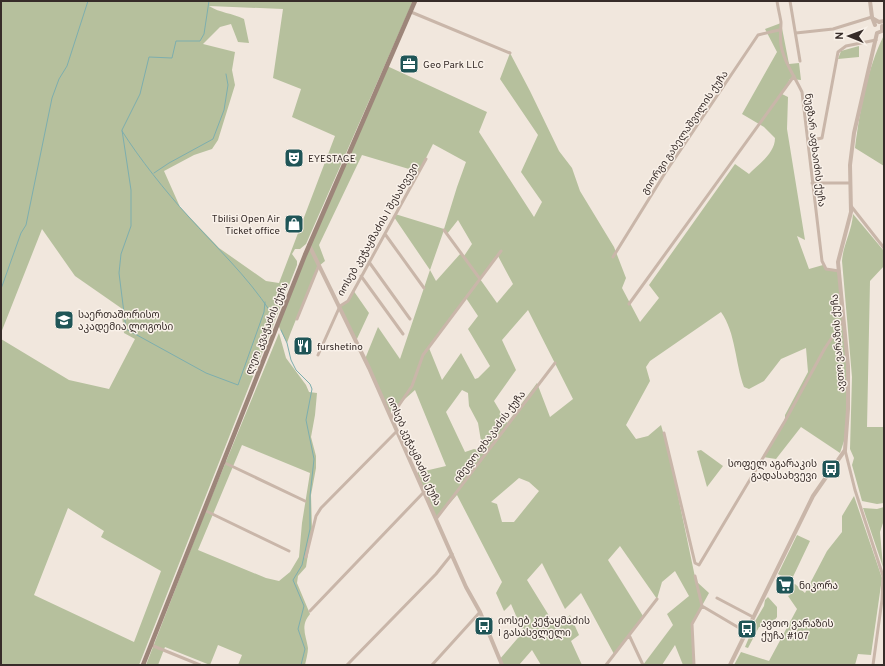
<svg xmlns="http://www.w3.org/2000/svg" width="885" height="666" viewBox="0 0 885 666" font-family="Overpass,'Noto Sans Georgian',sans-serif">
  <rect width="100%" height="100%" fill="#f1e7dd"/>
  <path fill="#b6c09d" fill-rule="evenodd" d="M1,1H413L306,244L300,249H295L292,254L297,261V265L139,665H1V339L69,380L109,389L135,339L124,333L121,308L75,276L42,229L1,333ZM209,6L283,9L273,78L301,89L292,117L335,136L279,283L266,281L219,248L180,207L164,171L194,155L212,149L218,140L235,85L232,70L235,52L203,44L220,27L231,24L238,42L249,43L244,19C232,13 220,13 209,6ZM68,508L104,531L101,537L161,571L134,642L34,595Z
    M781,23L789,64L799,63L801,80L790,79L782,94L788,97L787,129L805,240L797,236L809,269L823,265L826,269L839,271L848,366V429L840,453L801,427L776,459L763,457L785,421V415L808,372L806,348L781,359L764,381L749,389L744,387C735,363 736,333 721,312L650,361L646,367L650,381L626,425L636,439L648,436L661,425L669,453L695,577L697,582L709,593L692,624L694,665H683L675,645L662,665H643L673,625L667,614L689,596L675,571L662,582L657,599L620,546L608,560L643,616L614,654L581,593L565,609L542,563L527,580L556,627L570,615L579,635L571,641L582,665H541L532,650L519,665H502L499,660L523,632L511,604L504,611L496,593L502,582L457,495L436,519L416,473L446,466L415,390L389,413L365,359L378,327L400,359L430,270L394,217L395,214L444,229L457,187L466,162L433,144L419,172L362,155L319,245L325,261L319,266C309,291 296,317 287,343L277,323L387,66L487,112L479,132L534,217L542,202L521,172L538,135L500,79L510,53L530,91L559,151L572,168L580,191L614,247L626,278L622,288L640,322L659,298L649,285L735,164L749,174C759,164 775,153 775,138L764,127L742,114L777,52L765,29ZM458,220L472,244L464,256L461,253L436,281L430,270L444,230L447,234ZM498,256L513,284L497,303L480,279ZM466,298L478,316L468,329L490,366L478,378L475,379L461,353L442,380L429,348ZM528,310L573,399L550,417L537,383L507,423L494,401L516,370L502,340ZM462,390L468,393L469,406L478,423L481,441V451L474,449L465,452L446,412ZM519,478L529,482L539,491L514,522H502L497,504L491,502Z
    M884,35V166L855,148C860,110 867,69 884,35Z
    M859,46V57L838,59L841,51Z
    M853,214L884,251V266L870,281L867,427H884V503L877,504L862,501L852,465L854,458L850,449L852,377L842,261C843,245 852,231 853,214Z
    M353,290L369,313L356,341L340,306L348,301Z
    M279,333L286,358L306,385L309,392L317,393L315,415L311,437L316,456V468L311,495L312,529L306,567L298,576L297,583L310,614C300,626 306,635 308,648C308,653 306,660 305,665H238L242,655L218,645L210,665L165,647L158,665H146L206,510ZM242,445L310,473L302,523L299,557L290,572L279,581L266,578L198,550Z
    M701,450L723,466L707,487L697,451Z
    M854,496L882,578L871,655L858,654L855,665H734L741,652L769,661L797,609L788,596L790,595L788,590L791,585L795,584L805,593L827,551L842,532V516Z
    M884,507V520L880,532L883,567L863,508L877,509Z
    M797,535L810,541L791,581L778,574Z
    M768,597L777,607V617L771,625L759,627L748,648L745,647L753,628L754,623L764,606L765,600Z"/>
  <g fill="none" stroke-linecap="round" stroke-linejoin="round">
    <path stroke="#7daeae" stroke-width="1" d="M209,1L204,34L200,41H176L172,58L149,57L140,94L122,130L131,190V226L121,254L119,273L126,329L206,373L238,385L264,312L265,302
      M122,131C139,158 166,192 188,216C216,247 247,276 270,311
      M154,173L169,163L213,139L224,110L228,85L226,74
      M1,289L21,233L26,225L52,98L59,79L67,66L88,1
      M281,330L287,343L291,360L296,370L310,384L312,389L306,420L314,459L310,496V529L302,565L293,580L304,606L298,629L305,649L301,665"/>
    <path stroke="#c9b6a9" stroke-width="3" d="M777,1C778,8 780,16 781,22C781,32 779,40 782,50C786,65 795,77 802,92L822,261L826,269L839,271
      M790,1L800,61
      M411,12L510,53
      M796,33L833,29L872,17
      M808,141L822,138L838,52L846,46L876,40
      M812,183H850
      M851,206L884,248
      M444,230L480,279
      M385,234L424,288
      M613,257L665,173L758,35L779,30
      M369,262L410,319
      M361,276L403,334
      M629,304L794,76
      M297,319L319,265
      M318,355L340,306L348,301L426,159
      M391,417L412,386L423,355L501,251
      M664,433L695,563L699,565L785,421L825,348L843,321
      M845,450L855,490L883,576L882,600L873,665
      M223,462L305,501
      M204,510L289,551
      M436,519L555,363
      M306,557L316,516L321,508L397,431
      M695,576L702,606L746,632
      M717,598L753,617
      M310,611L424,492
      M629,635L643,665
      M151,645L200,665
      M347,665L436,574L452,554
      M432,665L480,612
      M606,665L657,599
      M694,665L692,624L702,606"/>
    <path stroke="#c9b6a9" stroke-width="4" d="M870,1L872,17L875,25
      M872,18L879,22L884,21
      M877,33L882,31V26
      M309,245L369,368L466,587L480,612L502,665
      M730,665L813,496L845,450L848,409V366L838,262L851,212L850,165L854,133L877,33"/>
    <path stroke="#9d867a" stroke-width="4.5" d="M143,665L305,255L415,1"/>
  </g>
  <defs>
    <g id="office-square" transform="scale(1)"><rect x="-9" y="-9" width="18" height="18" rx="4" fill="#1f5557" stroke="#f9f1e9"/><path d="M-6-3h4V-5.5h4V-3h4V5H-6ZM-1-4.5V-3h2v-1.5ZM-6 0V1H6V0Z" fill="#fff"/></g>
    <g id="theatre-square" transform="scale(1)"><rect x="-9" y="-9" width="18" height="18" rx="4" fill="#1f5557" stroke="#f9f1e9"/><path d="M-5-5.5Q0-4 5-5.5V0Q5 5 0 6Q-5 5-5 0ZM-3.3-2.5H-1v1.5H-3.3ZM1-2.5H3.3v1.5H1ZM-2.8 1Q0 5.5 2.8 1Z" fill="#fff"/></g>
    <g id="shop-square" transform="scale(1)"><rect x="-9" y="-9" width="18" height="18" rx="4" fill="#1f5557" stroke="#f9f1e9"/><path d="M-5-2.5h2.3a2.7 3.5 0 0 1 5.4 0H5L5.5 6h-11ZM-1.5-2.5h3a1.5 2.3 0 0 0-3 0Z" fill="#fff"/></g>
    <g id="school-square" transform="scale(1)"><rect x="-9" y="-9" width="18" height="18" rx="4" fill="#1f5557" stroke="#f9f1e9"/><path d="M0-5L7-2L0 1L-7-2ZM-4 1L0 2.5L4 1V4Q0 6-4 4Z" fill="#fff"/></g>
    <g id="restaurant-square" transform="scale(1)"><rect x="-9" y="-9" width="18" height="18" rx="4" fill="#1f5557" stroke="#f9f1e9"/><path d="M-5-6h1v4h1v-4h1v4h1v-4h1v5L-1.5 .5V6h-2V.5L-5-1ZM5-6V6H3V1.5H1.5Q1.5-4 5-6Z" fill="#fff"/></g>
    <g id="bus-square" transform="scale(1)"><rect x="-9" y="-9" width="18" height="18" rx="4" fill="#1f5557" stroke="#f9f1e9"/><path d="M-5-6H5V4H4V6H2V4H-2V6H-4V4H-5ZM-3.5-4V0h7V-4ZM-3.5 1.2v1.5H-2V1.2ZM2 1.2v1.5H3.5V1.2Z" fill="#fff"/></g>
    <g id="supermarket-square" transform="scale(1)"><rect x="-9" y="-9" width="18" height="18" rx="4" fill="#1f5557" stroke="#f9f1e9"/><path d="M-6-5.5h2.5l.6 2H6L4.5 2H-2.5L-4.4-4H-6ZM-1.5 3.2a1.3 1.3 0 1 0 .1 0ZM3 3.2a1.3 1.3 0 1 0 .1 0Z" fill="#fff"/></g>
  </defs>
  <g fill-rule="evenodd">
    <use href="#office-square" x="409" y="64"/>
    <use href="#theatre-square" x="294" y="158"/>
    <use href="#shop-square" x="294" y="224"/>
    <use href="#school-square" x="64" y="320"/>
    <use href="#restaurant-square" x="303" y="346"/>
    <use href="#bus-square" x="831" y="469"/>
    <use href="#supermarket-square" x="785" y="585"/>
    <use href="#bus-square" x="484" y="626"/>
    <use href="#bus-square" x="747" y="629"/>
  </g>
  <g text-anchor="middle" stroke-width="3" stroke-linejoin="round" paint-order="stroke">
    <g font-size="10" fill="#372c29" stroke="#f9f1e9" text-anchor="start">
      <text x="423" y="68">Geo Park LLC</text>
      <text x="308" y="162">EYESTAGE</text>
      <text x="280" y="222" text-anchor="end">Tbilisi Open Air<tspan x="280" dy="12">Ticket office</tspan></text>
      <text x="78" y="318">საერთაშორისო<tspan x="78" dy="12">აკადემია ლოგოსი</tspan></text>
      <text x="317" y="350">furshetino</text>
      <text x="817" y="467" text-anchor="end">სოფელ აგარაკის<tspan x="817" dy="12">გადასახვევი</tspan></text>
      <text x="799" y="589">ნიკორა</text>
      <text x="498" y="624">იოსებ კეჭაყმაძის<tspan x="498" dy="12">I გასასვლელი</tspan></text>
      <text x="761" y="627">ავთო ვარაზის<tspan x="761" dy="12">ქუჩა #107</tspan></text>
    </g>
    <g font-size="10" fill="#372c29" stroke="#f9f1e9">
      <text transform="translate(684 132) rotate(-56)" y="4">გიორგი გაბელაშვილის ქუჩა</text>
      <text transform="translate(816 150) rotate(83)" y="4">ნუგზარ აფხაიძის ქუჩა</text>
      <text transform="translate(377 229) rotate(-60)" y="4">იოსებ კეჭაყმაძის I შესახვევი</text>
      <text transform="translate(266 328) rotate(-68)" y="4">ლეო კვაჭაძის ქუჩა</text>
      <text transform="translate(837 343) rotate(-94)" y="4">ავთო ვარაზის ქუჩა</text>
      <text transform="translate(489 436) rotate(-53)" y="4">იმედო ფხაკაძის ქუჩა</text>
      <text transform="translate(415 451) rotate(66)" y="4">იოსებ კეჭაყმაძის ქუჩა</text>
    </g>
  </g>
  <rect width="885" height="666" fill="none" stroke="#372c29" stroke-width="4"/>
  <g transform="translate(849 36) rotate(271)" stroke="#f9f1e9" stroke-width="3" paint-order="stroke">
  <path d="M0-3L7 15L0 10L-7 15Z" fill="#372c29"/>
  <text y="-6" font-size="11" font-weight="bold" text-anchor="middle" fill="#372c29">N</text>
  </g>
</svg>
